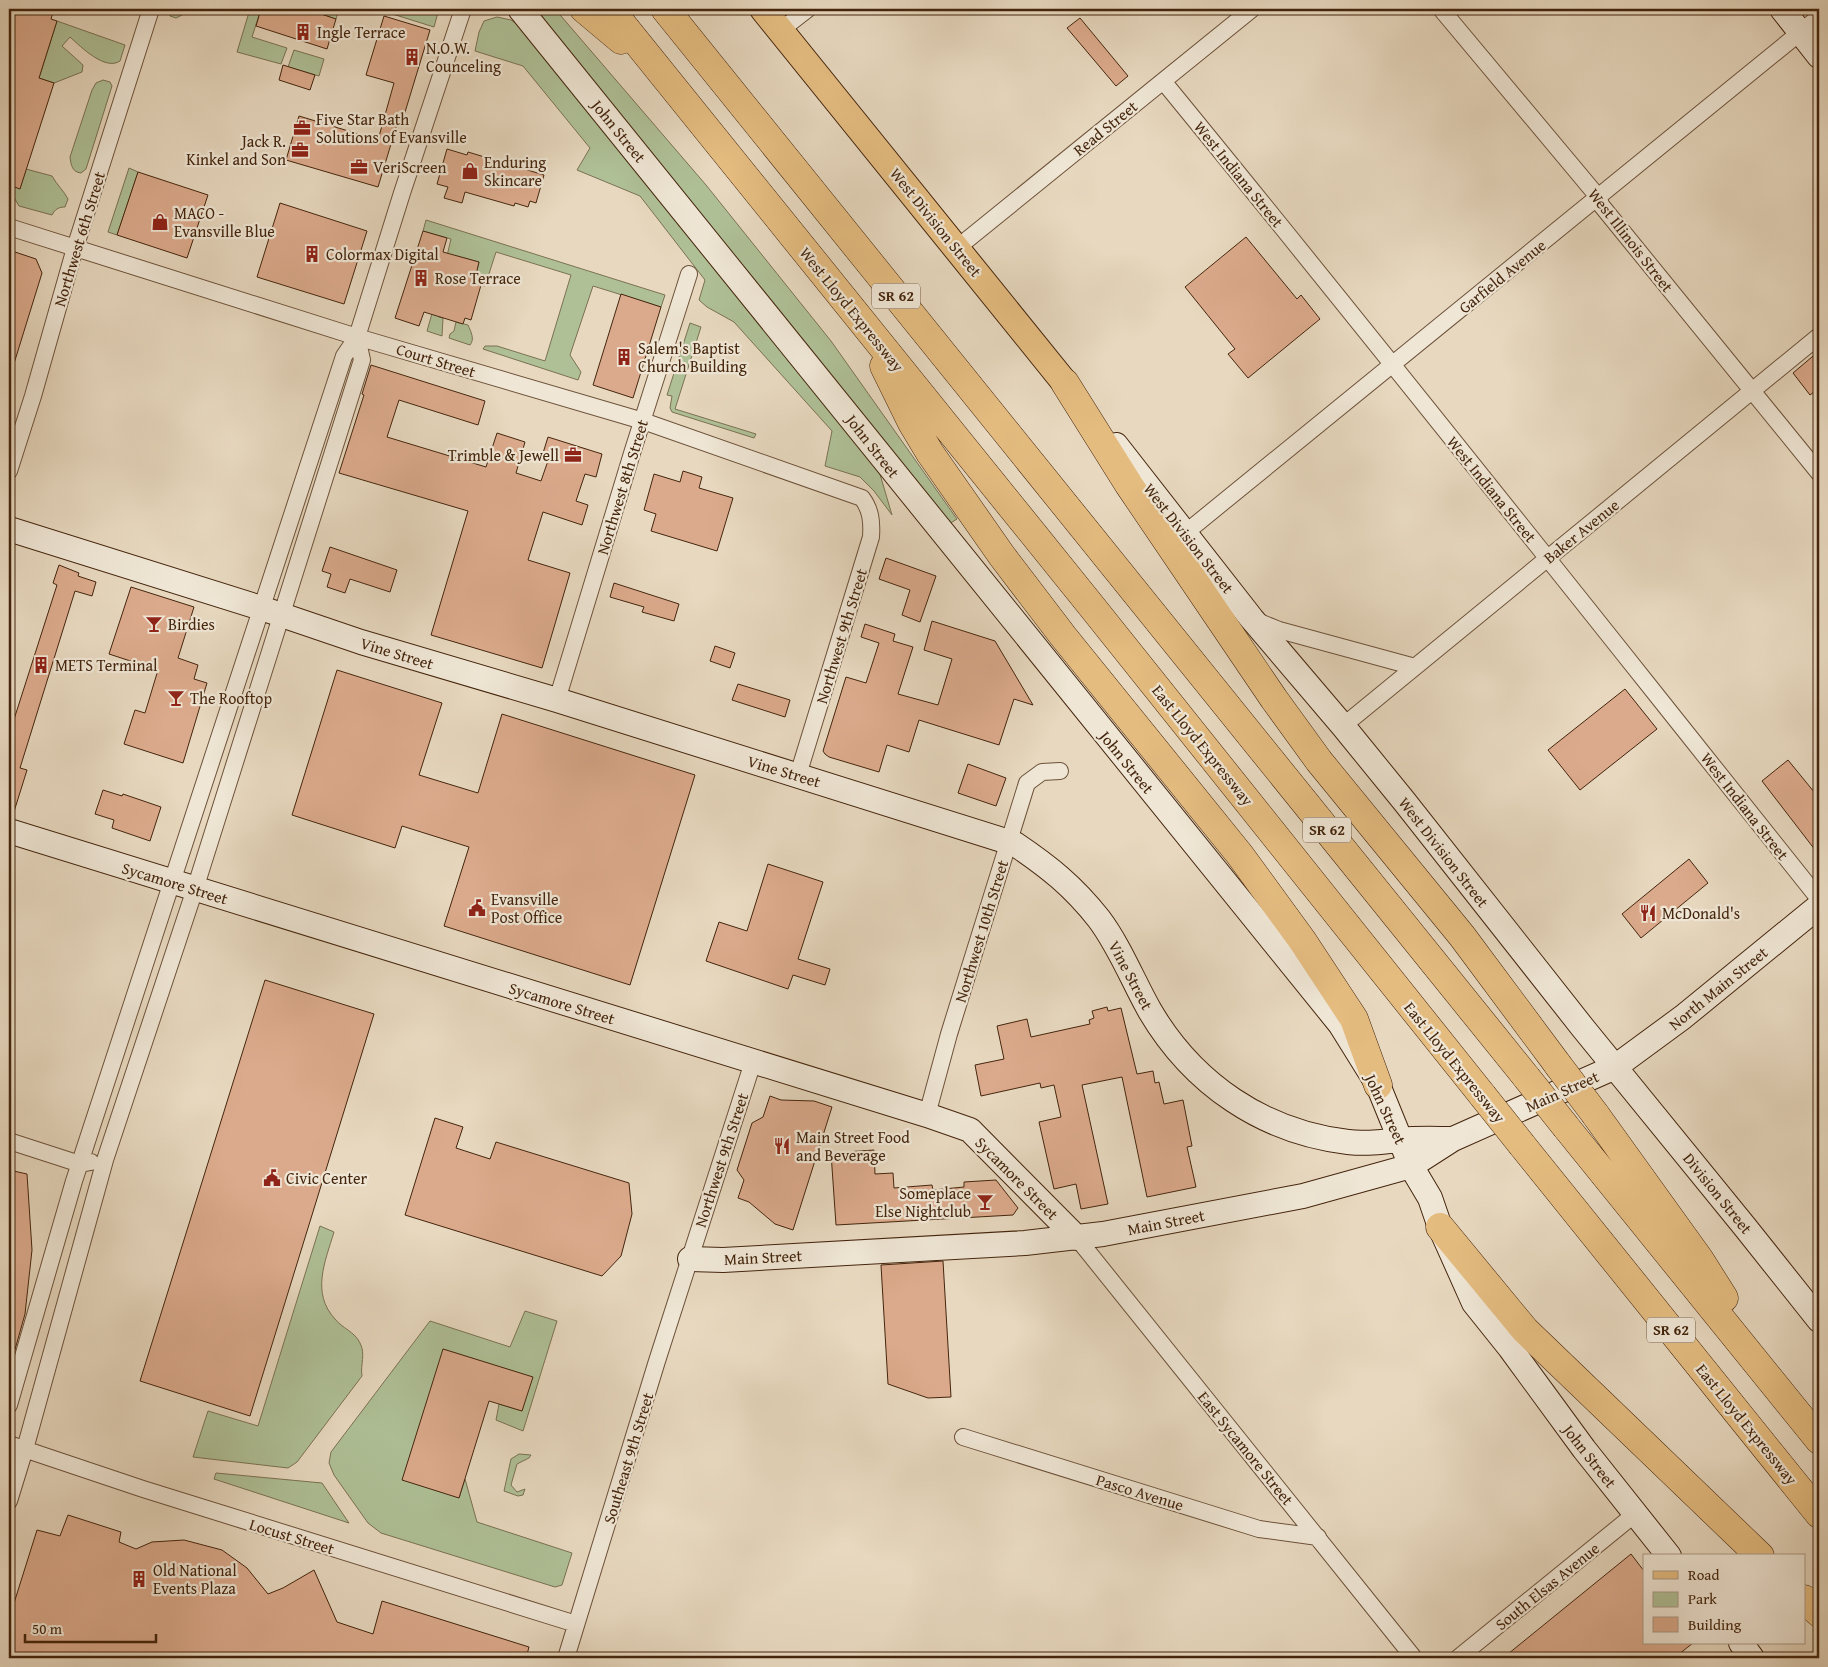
<svg xmlns="http://www.w3.org/2000/svg" width="1828" height="1667" viewBox="0 0 1828 1667" font-family="'Gentium Book Plus',serif">
  <rect width="100%" height="100%" fill="#e7d8bf"/>
  <filter id="stains"><feTurbulence type="fractalNoise" baseFrequency=".004" numOctaves="4"/><feColorMatrix values="0 0 0 0 .2 0 0 0 0 .09 0 0 0 0 .02 0 0 0 .5 -.17"/></filter>
  <radialGradient id="worn" r=".72"><stop offset=".6" stop-color="#630" stop-opacity="0"/><stop offset="1" stop-color="#630" stop-opacity=".3"/></radialGradient>
  <path fill="#afc097" stroke="#7a7252" d="M169,9H184L182,15L176,18L170,16Z
    M250,9H261L252,37L287,48L281,64L237,52Z
    M306,9H339L336,19Z
    M387,9H439L434,27L386,12Z
    M534,9H555L706,185L831,341L957,519L949,524Z
    M497,17L511,20L524,29L879,471L892,515L874,491L860,477L825,466L832,431L734,322L707,307L699,300L705,280L640,196L577,170L590,148L523,66L475,51L479,32L484,21Z
    M57,21L125,45L120,61C105,71 81,47 70,37L62,46L83,65L82,72L54,83L39,78Z
    M294,50L324,59L319,76L288,67Z
    M103,80L110,82L112,86L86,169L81,173C72,172 71,165 70,157L92,90L96,83Z
    M129,168L138,172L117,235L108,232Z
    M26,169L52,176C57,185 64,191 68,199L65,207C59,207 55,209 52,215L19,206L9,189V185L20,188Z
    M426,220L665,295L661,307L593,286L570,355L581,372L578,380L483,349L485,346H497L545,361L571,275L496,252L485,286L474,283L479,262L457,256L443,273L451,239L423,231Z
    M433,310L439,317L443,318L442,336L427,331Z
    M456,322L468,325C471,332 475,339 470,345L449,338L450,334L454,331Z
    M690,323L701,327L675,409L756,434L754,438L672,412L670,408L672,396L667,395Z
    M320,1226L334,1232C325,1262 311,1293 335,1319C342,1328 355,1332 360,1343C366,1354 360,1365 362,1376L297,1462L288,1468L193,1457L208,1411L258,1426Z
    M525,1311L557,1321L523,1431L496,1420L499,1404L522,1411L532,1377L443,1349L459,1498L465,1479L477,1522L572,1553L562,1585L555,1587L381,1533L368,1523L334,1475L329,1463L331,1452L430,1321L510,1347Z
    M519,1454L531,1455L529,1458L517,1464L511,1485L517,1492L525,1489L523,1495L518,1496L504,1491L511,1459Z
    M216,1473L322,1483L349,1523L214,1479Z"/>
  <path fill="#dbaa8c" stroke="#44250d" d="M9,9H54L51,19L57,21L39,78L54,83L20,189L9,185Z
    M261,9H306L336,19L327,49L256,26Z
    M384,16L430,30L402,122L398,121L378,187L286,160L299,116L378,140L394,83L366,75Z
    M1080,18L1128,76L1116,86L1067,28Z
    M283,65L315,75L310,90L279,80Z
    M447,149L467,155L468,152L544,175L536,203L530,201L528,207L515,203L514,206L465,192L462,203L444,198L448,187L437,184Z
    M138,172L208,195L187,258L117,235Z
    M280,203L367,231L344,304L257,277Z
    M423,231L447,238L443,252L479,262L474,283L481,285L471,320L465,318L463,324L424,312L419,326L395,318Z
    M1246,237L1297,299L1301,295L1320,319L1248,378L1228,354L1235,349L1185,287Z
    M9,250L36,259L42,273L12,370L9,369Z
    M621,294L661,307L633,398L593,385Z
    M1819,351V388L1810,395L1793,373Z
    M371,365L485,401L478,425L399,400L387,437L486,467L497,433L525,442L516,473L541,481L550,455L543,453L548,437L602,454L596,477L585,474L576,501L588,505L582,525L543,512L528,560L570,573L542,668L431,635L468,511L339,473L364,395L362,394Z
    M683,471L702,477L699,488L733,498L717,551L651,531L656,514L644,510L654,474L680,482Z
    M330,547L397,570L390,592L350,579L345,593L327,587L331,574L322,571Z
    M886,558L936,576L920,622L902,615L910,590L879,579Z
    M59,565L79,573L78,576L96,582L92,596L75,591L20,768L27,770L12,818H9V735L57,585L53,583Z
    M614,583L679,604L674,621L642,612L644,607L610,597Z
    M131,587L194,607L178,658L198,665L194,679L207,683L183,763L124,744L135,710L145,713L158,670L109,654Z
    M932,621L995,641L1033,705L1014,699L999,745L919,720L909,752L887,745L879,772L829,757L825,754L823,751L846,677L866,683L879,643L861,637L865,624L895,634L893,641L913,647L898,694L938,705L952,659L924,650Z
    M715,646L735,653L730,668L710,661Z
    M337,670L442,703L419,775L478,793L502,714L695,775L630,985L444,926L469,847L402,826L395,848L292,815Z
    M738,684L790,700L785,717L732,700Z
    M1625,689L1657,729L1580,790L1548,750Z
    M1788,760L1819,798V855L1762,781Z
    M968,764L1006,778L996,806L958,793Z
    M103,790L122,796L123,794L161,807L150,841L112,828L114,820L95,814Z
    M1689,859L1708,883L1641,938L1622,914Z
    M768,864L823,882L798,959L830,969L825,985L793,975L788,989L706,961L719,922L747,931Z
    M265,980L374,1014L250,1416L140,1381Z
    M1107,1007L1108,1011L1121,1008L1137,1074L1153,1071L1155,1083L1159,1082L1164,1104L1183,1100L1192,1146L1187,1147L1196,1187L1147,1197L1122,1077L1082,1085L1108,1204L1081,1209L1076,1184L1054,1189L1039,1122L1061,1117L1054,1085L1041,1088L1040,1083L981,1096L975,1065L1004,1059L997,1026L1027,1019L1031,1037L1090,1024L1089,1020L1094,1018L1092,1011Z
    M770,1096L781,1100L814,1101L832,1107L793,1230L775,1224L749,1202L738,1198L744,1180L737,1170L752,1123L763,1117Z
    M435,1118L463,1127L456,1148L490,1159L496,1142L629,1183L632,1214L621,1256L602,1276L405,1215Z
    M874,1150L875,1174L893,1173L894,1188L932,1185L933,1190L964,1187V1182L996,1180L1018,1208L1013,1215L836,1225L831,1153Z
    M9,1170L27,1174L32,1250L25,1314L12,1360L9,1359Z
    M943,1261L951,1397L928,1398L888,1384L881,1265Z
    M443,1349L533,1377L522,1411L489,1401L459,1498L402,1480Z
    M68,1515L121,1532L119,1542L136,1549L152,1542L184,1540L222,1550L247,1568L268,1594L283,1588L314,1570L337,1622L373,1634L382,1601L529,1647L526,1658H9V1619L37,1530L60,1536Z
    M1631,1554L1644,1571V1643H1693L1674,1658H1503Z"/>
  <g fill="none" stroke-linecap="round" stroke-linejoin="round">
    <g stroke="#6d523a" stroke-width="18">
      <path id="street" d="M1441,9L1599,198L1601,205L1819,473
        M781,30L808,9
        M1163,81C1385,352 1601,626 1819,899
        M9,227L357,337L643,421L862,498C871,510 872,522 871,537L798,775
        M957,248L1252,9
        M9,471L33,396L75,248L151,9
        M1184,534L1819,17
        M1257,621L1279,630L1415,667
        M557,700L633,450L689,274
        M1343,726L1819,336
        M927,1115L949,1034L1027,783L1042,772L1060,771
        M9,1141L80,1164L91,1162
        M1077,1238L1414,1658
        M9,1405L74,1181L344,356L357,337L402,193L463,9
        M963,1437L1259,1529L1318,1537
        M9,1444L143,1489L576,1624
        M9,1501L25,1449L105,1160L195,889L362,360L357,337
        M566,1658L657,1361L753,1062
        M1458,1658L1635,1514"/>
    </g>
    <g stroke="#44250d" stroke-width="26">
      <path id="secondary" d="M520,9L1340,1024L1378,1085L1411,1166L1430,1198L1440,1227L1474,1303L1510,1348L1584,1449L1669,1556
        M1782,9L1819,56
        M1116,445L1252,619L1343,726L1404,801L1583,1028L1745,1227L1819,1320
        M9,529L261,608L361,642L557,700L1015,844C1049,867 1073,886 1099,919C1120,947 1133,981 1150,1011C1193,1084 1263,1132 1348,1142C1366,1144 1382,1142 1400,1140C1417,1138 1436,1139 1453,1139
        M9,831L927,1115L970,1130L1077,1238
        M690,1259L723,1260L1025,1243L1103,1234L1303,1196L1411,1166L1453,1139L1615,1067L1683,1017L1819,906
        M1741,1643L1752,1658"/>
    </g>
    <g stroke="#44250d" stroke-width="28">
      <path id="primary" d="M763,9L1065,383"/>
    </g>
    <g stroke="#44250d" stroke-width="29">
      <path id="highway" d="M584,9L621,40
        M610,9L1093,608L1483,1096
        M665,9L1527,1078
        M884,366L912,423L930,453L1002,556L1063,636L1240,855L1302,940L1354,1019L1378,1085
        M1065,383L1129,485L1274,699L1319,761L1462,936L1558,1065
        M1595,1114L1700,1260L1724,1298
        M1566,1127L1819,1440
        M1522,1145L1819,1514
        M1440,1227L1525,1330L1760,1556
        M1804,1599L1819,1613"/>
    </g>
    <use href="#street" stroke="#efe6d5" stroke-width="16"/>
    <use href="#secondary" stroke="#efe6d5" stroke-width="24"/>
    <use href="#primary" stroke="#e4bc80" stroke-width="26"/>
    <use href="#highway" stroke="#e4bc80" stroke-width="28"/>
    <g stroke="#44250d" stroke-width="29" stroke-linecap="butt">
      <path id="highway-bridge" d="M1558,1065L1595,1114
        M1527,1078L1566,1127
        M1483,1096L1522,1145"/>
    </g>
    <use href="#highway-bridge" stroke="#e4bc80" stroke-width="28"/>
  </g>
  <defs>
    <g id="building-bare" transform="scale(1.35)"><path d="M-4-6H4V6H1V3H-1V6H-4ZM-2.5-4.3h1.7v1.8h-1.7ZM.8-4.3h1.7v1.8H.8ZM-2.5-1h1.7V.8h-1.7ZM.8-1h1.7V.8H.8Z" fill="#8f2418" stroke="#efe6d5" stroke-width="2.5" paint-order="stroke"/></g>
    <g id="office-bare" transform="scale(1.35)"><path d="M-6-3h4V-5.5h4V-3h4V5H-6ZM-1-4.5V-3h2v-1.5ZM-6 0V1H6V0Z" fill="#8f2418" stroke="#efe6d5" stroke-width="2.5" paint-order="stroke"/></g>
    <g id="shop-bare" transform="scale(1.35)"><path d="M-5-2.5h2.3a2.7 3.5 0 0 1 5.4 0H5L5.5 6h-11ZM-1.5-2.5h3a1.5 2.3 0 0 0-3 0Z" fill="#8f2418" stroke="#efe6d5" stroke-width="2.5" paint-order="stroke"/></g>
    <g id="bar-bare" transform="scale(1.35)"><path d="M-6-5H6L.8 .8V4.5H3.5V6h-7V4.5H-.8V.8Z" fill="#8f2418" stroke="#efe6d5" stroke-width="2.5" paint-order="stroke"/></g>
    <g id="civic-bare" transform="scale(1.35)"><path d="M-.6-6.5H3V-4.5H.6V-3L4-1V1h2V6H-6V1h2V-1L-.6-3ZM-1.2 2.5V6h2.4V2.5Z" fill="#8f2418" stroke="#efe6d5" stroke-width="2.5" paint-order="stroke"/></g>
    <g id="restaurant-bare" transform="scale(1.35)"><path d="M-5-6h1v4h1v-4h1v4h1v-4h1v5L-1.5 .5V6h-2V.5L-5-1ZM5-6V6H3V1.5H1.5Q1.5-4 5-6Z" fill="#8f2418" stroke="#efe6d5" stroke-width="2.5" paint-order="stroke"/></g>
  </defs>
  <g fill-rule="evenodd">
    <use href="#building-bare" x="303" y="32"/>
    <use href="#building-bare" x="412" y="57"/>
    <use href="#office-bare" x="302" y="128"/>
    <use href="#office-bare" x="300" y="150"/>
    <use href="#office-bare" x="359" y="167"/>
    <use href="#shop-bare" x="470" y="171"/>
    <use href="#shop-bare" x="160" y="222"/>
    <use href="#building-bare" x="312" y="254"/>
    <use href="#building-bare" x="421" y="278"/>
    <use href="#building-bare" x="624" y="357"/>
    <use href="#office-bare" x="573" y="455"/>
    <use href="#bar-bare" x="154" y="624"/>
    <use href="#building-bare" x="41" y="665"/>
    <use href="#bar-bare" x="176" y="698"/>
    <use href="#civic-bare" x="477" y="908"/>
    <use href="#restaurant-bare" x="1648" y="913"/>
    <use href="#restaurant-bare" x="782" y="1146"/>
    <use href="#civic-bare" x="272" y="1178"/>
    <use href="#bar-bare" x="985" y="1202"/>
    <use href="#building-bare" x="139" y="1579"/>
  </g>
  <g text-anchor="middle" stroke-width="4.5" stroke-linejoin="round" paint-order="stroke">
    <g fill="#efe6d5" stroke="#775f49" stroke-width="1">
      <rect x="872" y="283.5" width="48" height="25" rx="4"/>
      <rect x="1303" y="817.5" width="48" height="25" rx="4"/>
      <rect x="1647" y="1317.5" width="48" height="25" rx="4"/>
    </g>
    <g font-size="15" font-weight="bold" fill="#44250d">
      <text x="896" y="301">SR 62</text>
      <text x="1327" y="835">SR 62</text>
      <text x="1671" y="1335">SR 62</text>
    </g>
    <g font-size="16" fill="#44250d" stroke="#efe6d5" text-anchor="start">
      <text x="317" y="38">Ingle Terrace</text>
      <text x="426" y="54">N.O.W.<tspan x="426" dy="18">Counceling</tspan></text>
      <text x="316" y="125">Five Star Bath<tspan x="316" dy="18">Solutions of Evansville</tspan></text>
      <text x="286" y="147" text-anchor="end">Jack R.<tspan x="286" dy="18">Kinkel and Son</tspan></text>
      <text x="484" y="168">Enduring<tspan x="484" dy="18">Skincare</tspan></text>
      <text x="373" y="173">VeriScreen</text>
      <text x="174" y="219">MACO -<tspan x="174" dy="18">Evansville Blue</tspan></text>
      <text x="326" y="260">Colormax Digital</text>
      <text x="435" y="284">Rose Terrace</text>
      <text x="638" y="354">Salem's Baptist<tspan x="638" dy="18">Church Building</tspan></text>
      <text x="559" y="461" text-anchor="end">Trimble &amp; Jewell</text>
      <text x="168" y="630">Birdies</text>
      <text x="55" y="671">METS Terminal</text>
      <text x="190" y="704">The Rooftop</text>
      <text x="491" y="905">Evansville<tspan x="491" dy="18">Post Office</tspan></text>
      <text x="1662" y="919">McDonald's</text>
      <text x="796" y="1143">Main Street Food<tspan x="796" dy="18">and Beverage</tspan></text>
      <text x="286" y="1184">Civic Center</text>
      <text x="971" y="1199" text-anchor="end">Someplace<tspan x="971" dy="18">Else Nightclub</tspan></text>
      <text x="153" y="1576">Old National<tspan x="153" dy="18">Events Plaza</tspan></text>
    </g>
    <g font-size="16" fill="#44250d" stroke="#efe6d5">
      <text transform="translate(1105 128) rotate(-39)" y="6">Read Street</text>
      <text transform="translate(619 131) rotate(51)" y="6">John Street</text>
      <text transform="translate(1239 174) rotate(51)" y="6">West Indiana Street</text>
      <text transform="translate(936 222) rotate(51)" y="6">West Division Street</text>
      <text transform="translate(79 239) rotate(-73)" y="6">Northwest 6th Street</text>
      <text transform="translate(1631 240) rotate(52)" y="6">West Illinois Street</text>
      <text transform="translate(1502 276) rotate(-39)" y="6">Garfield Avenue</text>
      <text transform="translate(852 309) rotate(51)" y="6">West Lloyd Expressway</text>
      <text transform="translate(436 360) rotate(17)" y="6">Court Street</text>
      <text transform="translate(873 446) rotate(52)" y="6">John Street</text>
      <text transform="translate(622 487) rotate(-73)" y="6">Northwest 8th Street</text>
      <text transform="translate(1492 489) rotate(51)" y="6">West Indiana Street</text>
      <text transform="translate(1581 531) rotate(-39)" y="6">Baker Avenue</text>
      <text transform="translate(1189 538) rotate(52)" y="6">West Division Street</text>
      <text transform="translate(841 636) rotate(-73)" y="6">Northwest 9th Street</text>
      <text transform="translate(397 653) rotate(17)" y="6">Vine Street</text>
      <text transform="translate(1203 745) rotate(51)" y="6">East Lloyd Expressway</text>
      <text transform="translate(1127 762) rotate(51)" y="6">John Street</text>
      <text transform="translate(784 771) rotate(17)" y="6">Vine Street</text>
      <text transform="translate(1745 806) rotate(52)" y="6">West Indiana Street</text>
      <text transform="translate(1444 852) rotate(52)" y="6">West Division Street</text>
      <text transform="translate(175 883) rotate(17)" y="6">Sycamore Street</text>
      <text transform="translate(981 931) rotate(-73)" y="6">Northwest 10th Street</text>
      <text transform="translate(1131 975) rotate(62)" y="6">Vine Street</text>
      <text transform="translate(1718 988) rotate(-39)" y="6">North Main Street</text>
      <text transform="translate(562 1003) rotate(17)" y="6">Sycamore Street</text>
      <text transform="translate(1455 1062) rotate(51)" y="6">East Lloyd Expressway</text>
      <text transform="translate(1562 1091) rotate(-24)" y="6">Main Street</text>
      <text transform="translate(1386 1109) rotate(65)" y="6">John Street</text>
      <text transform="translate(721 1160) rotate(-72)" y="6">Northwest 9th Street</text>
      <text transform="translate(1017 1178) rotate(45)" y="6">Sycamore Street</text>
      <text transform="translate(1718 1193) rotate(51)" y="6">Division Street</text>
      <text transform="translate(1166 1222) rotate(-11)" y="6">Main Street</text>
      <text transform="translate(763 1257) rotate(-3)" y="6">Main Street</text>
      <text transform="translate(1747 1424) rotate(51)" y="6">East Lloyd Expressway</text>
      <text transform="translate(1246 1448) rotate(51)" y="6">East Sycamore Street</text>
      <text transform="translate(1590 1456) rotate(52)" y="6">John Street</text>
      <text transform="translate(628 1458) rotate(-73)" y="6">Southeast 9th Street</text>
      <text transform="translate(1140 1492) rotate(17)" y="6">Pasco Avenue</text>
      <text transform="translate(292 1536) rotate(17)" y="6">Locust Street</text>
      <text transform="translate(1547 1586) rotate(-39)" y="6">South Elsas Avenue</text>
    </g>
  </g>
  <rect width="1828" height="1667" fill="none" stroke="#e7d8bf" stroke-width="30"/>
  <rect x="10" y="10" width="1808" height="1647" fill="none" stroke="#44250d" stroke-width="2.5"/>
  <rect x="15" y="15" width="1798" height="1637" fill="none" stroke="#44250d"/>
  <rect x="1643" y="1554" width="162" height="90" fill="#efe6d5" stroke="#ab9985"/>
  <rect x="1653" y="1571" width="25" height="8" fill="#e4bc80" stroke="#ab9985"/>
  <text x="1688" y="1580" font-size="15" fill="#44250d">Road</text>
  <rect x="1653" y="1592" width="25" height="15" fill="#afc097" stroke="#ab9985"/>
  <text x="1688" y="1604" font-size="15" fill="#44250d">Park</text>
  <rect x="1653" y="1617" width="25" height="15" fill="#dbaa8c" stroke="#ab9985"/>
  <text x="1688" y="1630" font-size="15" fill="#44250d">Building</text>
  <path d="M25 1634v8h131v-8" fill="none" stroke="#44250d" stroke-width="2.5"/>
  <text x="32" y="1634" font-size="15" fill="#44250d" stroke="#efe6d5" stroke-width="4" paint-order="stroke">50 m</text>
  <rect width="100%" height="100%" filter="url(#stains)"/>
  <rect width="100%" height="100%" fill="url(#worn)"/>
</svg>
